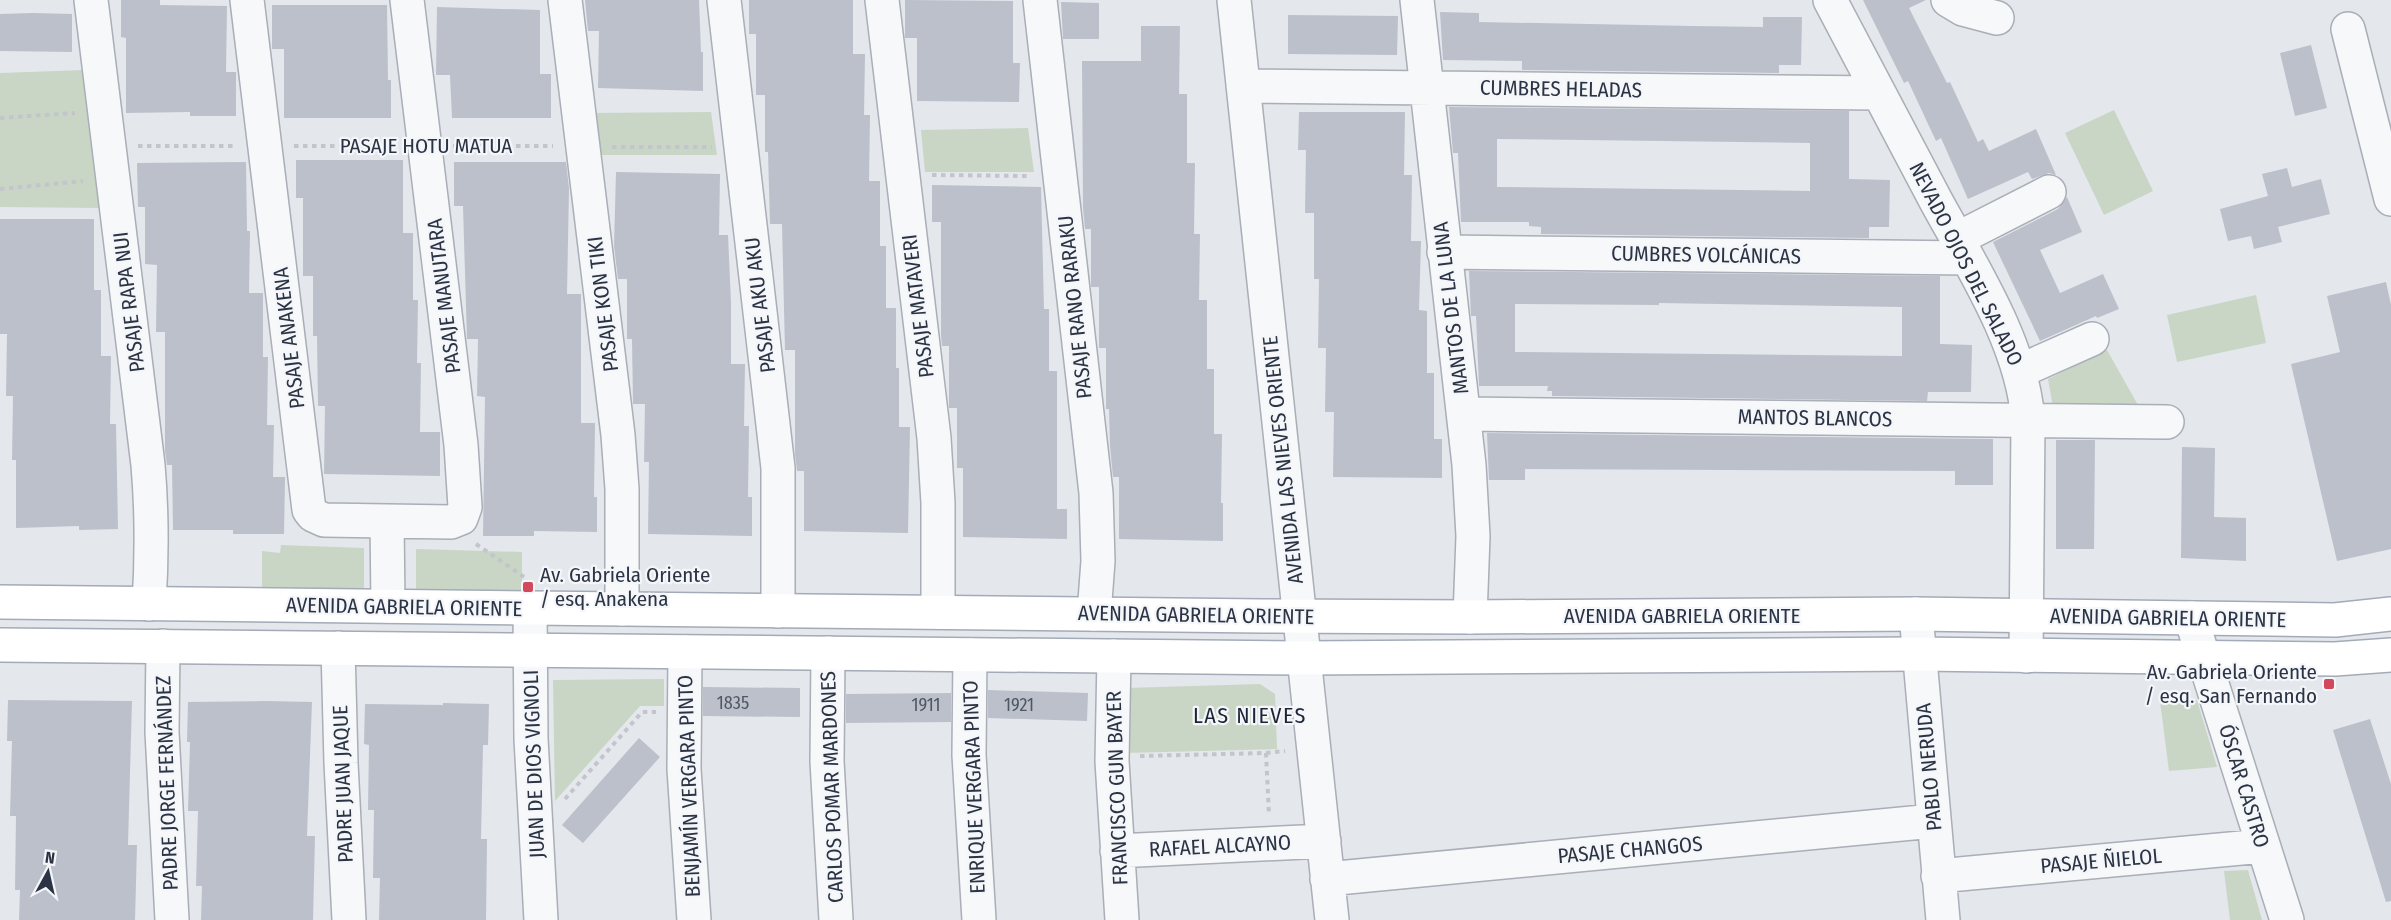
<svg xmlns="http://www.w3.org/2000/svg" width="2391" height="920" viewBox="0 0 2391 920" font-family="'Fira Sans Condensed',sans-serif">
  <rect width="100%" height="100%" fill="#e4e7ec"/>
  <path fill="#c9d6c5" d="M85,70L103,208L0,207V73Z
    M2114,110L2153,191L2104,215L2065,133Z
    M711,112L717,155H593L588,113Z
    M1028,128L1034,172H925L921,130Z
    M2256,295L2266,343L2177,362L2167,315Z
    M2107,350L2143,414L2054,413L2048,379Z
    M281,545L364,548V591L262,589V551L280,553Z
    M416,549L522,552V592L416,589Z
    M664,679V706H640L555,801L553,680Z
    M1260,684L1275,694L1277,749L1123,753L1125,688Z
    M2197,700L2217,767L2169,771L2160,701Z
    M2248,870L2262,920H2230L2224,871Z"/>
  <path fill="#bbc0ca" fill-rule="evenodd" d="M121,0H160V5L227,6L226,72H236V116H190V112L126,113V38L121,37Z
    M585,0H699L701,52H703V91L598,88L599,31H588Z
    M749,0H853V54H865L864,115H870L869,181H880V246H886V308H896V368H899V427H910L908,533L804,531V471H797L795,454V350H785L782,224H770L768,152H765V95H756V34H749Z
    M905,0L1013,1V63H1020L1019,102L917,101V38H905Z
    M1863,0H1926L1909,8L1947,83L1950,82L1978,142L1983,139L1989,151L2036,129L2056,175L2049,173L2032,179L2028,172L1968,199L1941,138L1936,141L1908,81L1904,83Z
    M1061,2L1099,3V39H1063Z
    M272,5H387L388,80H391V118H284V49H272Z
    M437,7L540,10V74H551V118H452L450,75H436Z
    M1440,12L1479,13V22L1693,26L1763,27V17H1802L1801,65H1779V73L1522,70V61L1443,60Z
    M33,13L72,14V52L0,51V14Z
    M1288,15L1398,16L1397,55L1288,54Z
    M1141,26H1180L1179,94H1187V163H1195L1194,234H1200L1199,300H1207V369H1214V434H1222L1221,503H1223V541L1119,539V477H1113L1110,446L1109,409H1106V348H1099V287H1091V229H1085L1083,208L1082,61H1141Z
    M2311,45L2327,108L2295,116L2280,53Z
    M1449,107L1849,111V179L1890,180L1889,227H1869V238L1541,234V227L1529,226V222H1461L1458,153H1453ZM1497,139L1810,143V191L1497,187Z
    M1299,112H1405L1404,175H1412L1411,241H1421L1419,310L1427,311V373H1434V439H1442V478L1333,477L1334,412H1325L1326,348H1318L1319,279H1314V213H1305L1306,150H1298Z
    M296,160H403V233H413V300H418L417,363H421L420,432H440V476L324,474L325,406H318L317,336H313V276H303V198H296Z
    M246,162L247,231H250L249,293H263V357H268L267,425H274L273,477H285L284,534H233V530H173L172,465H167L165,451V332H156L157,265L145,264V207H138L137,163Z
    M454,162H566L569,188L567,294H581V423H595L594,497H597V532L534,531V536H483L485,397L477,396L478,339H467L463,206H454Z
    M2287,168L2292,187L2321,179L2330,214L2278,227L2282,242L2254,249L2251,236L2228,241L2220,209L2268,196L2262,174Z
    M616,172L720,174L719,235H728L731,303V364H745L744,426H749L748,497H752V536L648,534L649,462H644L645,404H633L632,339H627V279H618L614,246Z
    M932,185L1041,187L1044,309H1049V371H1057V509H1067V539L963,537V468H957V408H949V346H942L941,335V222H932Z
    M2067,197L2082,232L2040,250L2060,293L2103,274L2119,309L2097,318L2096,316L2040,341L1993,242L2058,209Z
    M0,219H94V290H101V356H111L110,424H116L118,529L79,530V526L16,528V460H12L13,396H6L7,334H0Z
    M1469,271L1940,276V344L1972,345L1971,392H1928L1927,401L1552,396V391H1547L1548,386H1479L1476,316H1471ZM1659,303L1902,307V356L1515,352V304L1659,305Z
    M2386,282L2391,305V549L2337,561L2291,364L2340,352L2327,296Z
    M1487,433L1993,439V485H1955V471L1525,469V480H1489Z
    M2056,440H2095L2094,549H2056Z
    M2182,447L2215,448L2214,517L2246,518V561L2181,558Z
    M703,687L800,688V717L703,716Z
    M988,690L1088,693L1087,721L988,718Z
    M951,693V722L846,723V694Z
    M8,700L132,701L128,845H137L135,920H19L20,890H15L16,816H10L12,741H7Z
    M266,701L312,702L307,836H315L313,920H201L202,886H196L198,811H188L190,742H187L188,702Z
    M443,703L489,704L488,745H483L481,839H487L486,920H379L380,878H373L374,810H368L369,745L364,744L365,704L443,705Z
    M2370,719L2391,784V901L2386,902L2333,730Z
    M639,738L660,757L583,843L562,825Z"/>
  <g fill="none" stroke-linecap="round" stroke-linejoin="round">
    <g stroke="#a9aeb7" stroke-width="36">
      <path id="minor" d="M91,0L148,465C152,512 152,557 149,604
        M247,0L309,510L313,515L324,520L451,522L461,518L465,507L461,445L407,0
        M565,0L618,435L622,489V609
        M724,0L778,468V611
        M882,0L934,438L938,503V612
        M1040,0L1096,493L1098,561L1094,614
        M1234,0L1332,920
        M1417,0L1469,465L1473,536L1470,617
        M1830,0C1865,67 1900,134 1936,201C1972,267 2023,345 2028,421L2026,656
        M1948,0L1963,9L1997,18
        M2348,29L2391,199
        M1243,86L1878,93
        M1957,239L2049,192
        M1444,252L1967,258
        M2020,371L2092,339
        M1464,414L2167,422
        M387,521L388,606
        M530,608L531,739L541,920
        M1916,614L1943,920
        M2191,618L2287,920
        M163,646L162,732L172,920
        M338,648L341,763L349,920
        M685,652L684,769L694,920
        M828,653L827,761L836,920
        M970,655L969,755L979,920
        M1114,656L1112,761L1122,920
        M1117,851L1324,841
        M1938,876L2263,846
        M1327,879L1933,821"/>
    </g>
    <g stroke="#a3abb8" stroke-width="36">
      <path id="major" d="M0,602L1263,616L1470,617L1916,614L2335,620L2391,614
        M0,645L1305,658L1918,654L2335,659L2391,655"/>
    </g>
    <path stroke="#c2c5cb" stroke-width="4" stroke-dasharray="4.5 4.5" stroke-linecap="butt" d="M0,118L75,113
      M138,146H235
      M294,146H394
      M453,146H553
      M612,147H712
      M932,175L1029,176
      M0,189L83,181
      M476,544L524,577
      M1266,753L1285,751
      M1140,756L1266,753L1269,815
      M565,799L642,712H656"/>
    <use href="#minor" stroke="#f7f8fa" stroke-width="33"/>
    <use href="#major" stroke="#fff" stroke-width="33"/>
  </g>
  <g fill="#d1495b" stroke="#f4f6f9" stroke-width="2">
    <rect x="522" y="581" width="12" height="12" rx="3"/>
    <rect x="2323" y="678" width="12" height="12" rx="3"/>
  </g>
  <g text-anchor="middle" stroke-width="4.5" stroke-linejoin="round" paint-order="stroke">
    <g font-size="18" fill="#4f5766">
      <text x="733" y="709">1835</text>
      <text x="926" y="711">1911</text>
      <text x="1019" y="711">1921</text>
    </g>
    <g font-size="21" fill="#2b3445" stroke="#f4f6f9">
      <text transform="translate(1561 89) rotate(1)" y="7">CUMBRES HELADAS</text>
      <text x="426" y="153">PASAJE HOTU MATUA</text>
      <text transform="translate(1706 255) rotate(1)" y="7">CUMBRES VOLCÁNICAS</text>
      <text transform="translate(1966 264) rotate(63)" y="7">NEVADO OJOS DEL SALADO</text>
      <text transform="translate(444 296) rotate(-97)" y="7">PASAJE MANUTARA</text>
      <text transform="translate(129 302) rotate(-97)" y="7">PASAJE RAPA NUI</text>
      <text transform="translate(603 304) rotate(-97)" y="7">PASAJE KON TIKI</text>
      <text transform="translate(760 305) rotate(-97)" y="7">PASAJE AKU AKU</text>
      <text transform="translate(918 306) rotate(-97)" y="7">PASAJE MATAVERI</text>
      <text transform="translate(1075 307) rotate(-96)" y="7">PASAJE RANO RARAKU</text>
      <text transform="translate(1451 308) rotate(-97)" y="7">MANTOS DE LA LUNA</text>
      <text transform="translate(289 338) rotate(-97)" y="7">PASAJE ANAKENA</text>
      <text transform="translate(1815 418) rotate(1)" y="7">MANTOS BLANCOS</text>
      <text transform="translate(1283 460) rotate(-96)" y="7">AVENIDA LAS NIEVES ORIENTE</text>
      <text transform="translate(404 607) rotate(1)" y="7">AVENIDA GABRIELA ORIENTE</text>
      <text transform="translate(1196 615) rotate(1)" y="7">AVENIDA GABRIELA ORIENTE</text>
      <text x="1682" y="623">AVENIDA GABRIELA ORIENTE</text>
      <text transform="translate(2168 618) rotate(1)" y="7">AVENIDA GABRIELA ORIENTE</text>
      <text transform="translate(534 764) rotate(-92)" y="7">JUAN DE DIOS VIGNOLI</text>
      <text transform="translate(1929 767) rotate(-95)" y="7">PABLO NERUDA</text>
      <text transform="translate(167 783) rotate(-92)" y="7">PADRE JORGE FERNÁNDEZ</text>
      <text transform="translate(343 784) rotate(-92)" y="7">PADRE JUAN JAQUE</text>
      <text transform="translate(689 786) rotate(-92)" y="7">BENJAMÍN VERGARA PINTO</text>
      <text transform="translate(2244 786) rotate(73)" y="7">ÓSCAR CASTRO</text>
      <text transform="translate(832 787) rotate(-92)" y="7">CARLOS POMAR MARDONES</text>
      <text transform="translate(974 787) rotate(-92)" y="7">ENRIQUE VERGARA PINTO</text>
      <text transform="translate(1117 788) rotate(-92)" y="7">FRANCISCO GUN BAYER</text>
      <text transform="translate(1220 846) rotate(-3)" y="7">RAFAEL ALCAYNO</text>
      <text transform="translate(1630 850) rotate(-5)" y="7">PASAJE CHANGOS</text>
      <text transform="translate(2101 861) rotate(-5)" y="7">PASAJE ÑIELOL</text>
    </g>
    <g font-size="21" fill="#2b3445" stroke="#f4f6f9" text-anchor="start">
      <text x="540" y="582">Av. Gabriela Oriente<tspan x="540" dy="24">/ esq. Anakena</tspan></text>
      <text x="2317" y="679" text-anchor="end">Av. Gabriela Oriente<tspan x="2317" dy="24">/ esq. San Fernando</tspan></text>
    </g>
    <g font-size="22" letter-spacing="1.5" fill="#1d2536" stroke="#f4f6f9">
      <text x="1250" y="723">LAS NIEVES</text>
    </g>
  </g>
  <g transform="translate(48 872) rotate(8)" stroke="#f4f6f9" stroke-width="4.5" paint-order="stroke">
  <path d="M0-4.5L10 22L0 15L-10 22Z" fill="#2b3445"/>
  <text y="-9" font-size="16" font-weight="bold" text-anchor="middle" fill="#2b3445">N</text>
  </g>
</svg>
